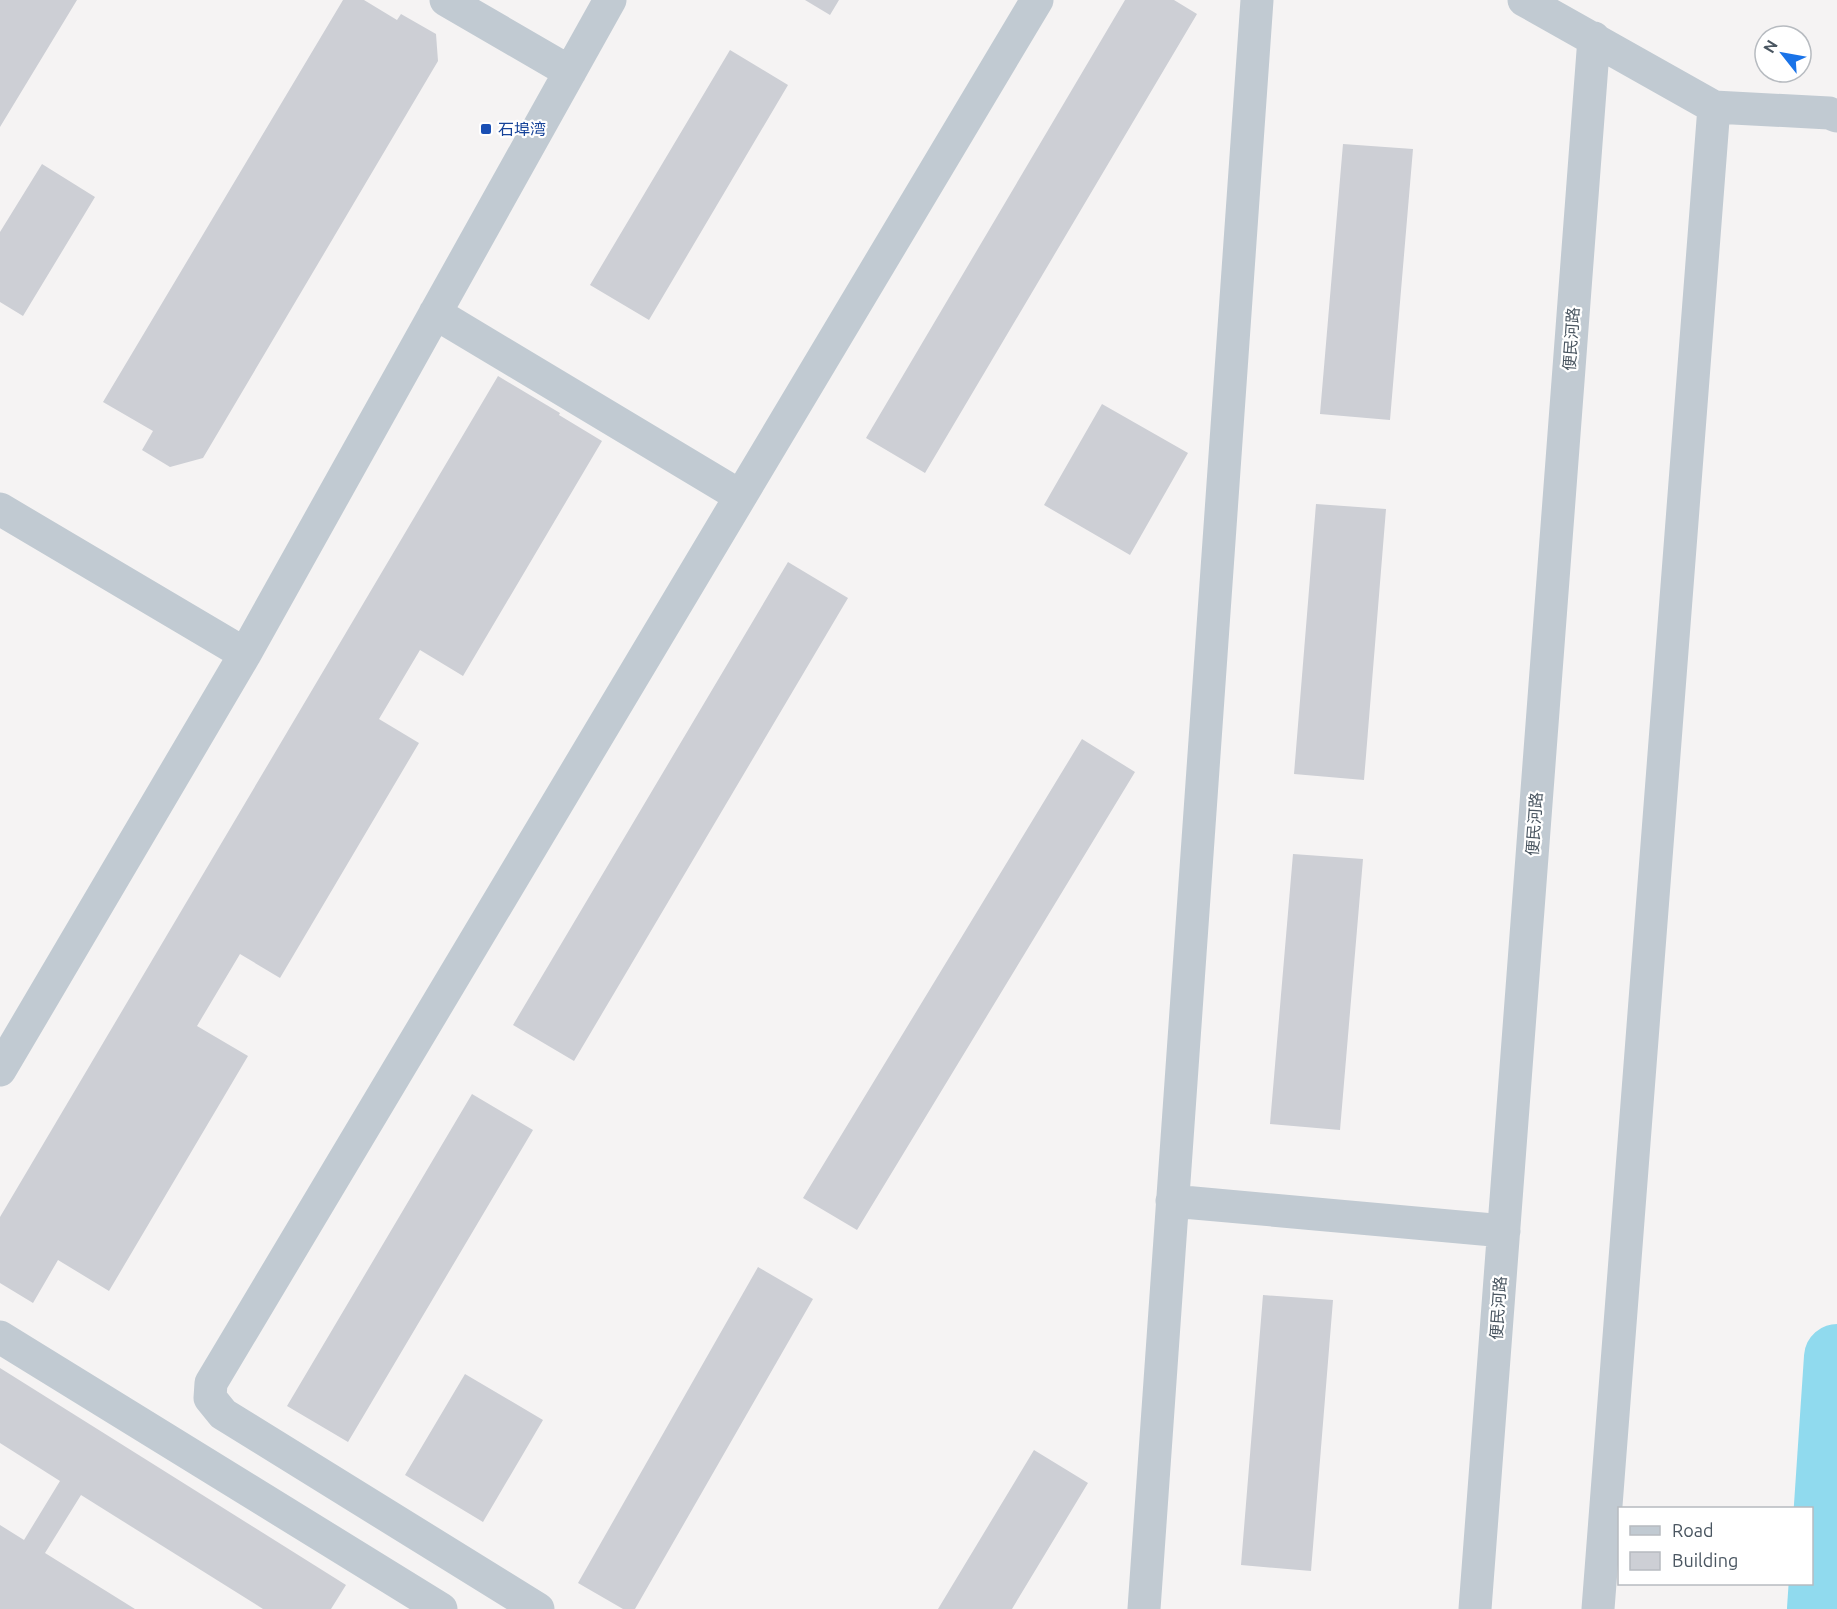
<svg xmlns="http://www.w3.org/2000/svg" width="1837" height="1609" viewBox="0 0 1837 1609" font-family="Ubuntu,'Noto Sans SC',sans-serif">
  <rect width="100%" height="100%" fill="#f5f3f3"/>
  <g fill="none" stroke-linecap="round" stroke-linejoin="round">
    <path stroke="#90daee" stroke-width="66" d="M1820,1609L1837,1357"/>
  </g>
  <path fill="#cdcfd5" d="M0,0H77L0,127Z
    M343,0H364L397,20L401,14L436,34L438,61L203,458L170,467L142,450L153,431L103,402Z
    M805,0H839L830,15Z
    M1125,0H1174L1197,14L925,473L866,438Z
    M730,50L788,85L649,320L590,285Z
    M1343,144L1413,149L1390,420L1320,414Z
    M42,164L95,197L23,316L0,302V232Z
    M498,376L560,413L559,415L602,441L463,676L420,650L379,719L419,743L280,978L240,954L197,1026L248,1056L109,1291L58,1260L33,1303L0,1283V1217Z
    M1102,404L1188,453L1130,555L1044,505Z
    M1316,504L1386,509L1364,780L1294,774Z
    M788,562L848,598L574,1061L513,1025Z
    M1082,739L1135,772L857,1230L803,1198Z
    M1293,854L1363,859L1340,1130L1270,1124Z
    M472,1094L533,1130L348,1442L287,1406Z
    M758,1267L813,1299L635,1609H623L578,1583Z
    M1263,1295L1333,1300L1311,1571L1241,1565Z
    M0,1368L346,1585L331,1609H263L81,1495L45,1553L135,1609H0V1525L24,1540L60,1481L0,1443Z
    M465,1374L543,1420L483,1522L405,1475Z
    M1034,1450L1088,1483L1012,1609H938Z"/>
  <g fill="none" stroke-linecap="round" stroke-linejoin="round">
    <path stroke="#c1cad2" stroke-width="33" d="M446,0L570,72
      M1524,0L1714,107L1829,113L1837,116
      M435,313L740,496
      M0,509L245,654
      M0,1070L245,654L610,0
      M1172,1201L1504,1231
      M0,1337L441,1609
      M538,1609L223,1414L210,1398L211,1383L1037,0
      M1144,1609L1257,0
      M1475,1609L1594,38
      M1598,1609L1714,107"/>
  </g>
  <rect fill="#1a4fb4" stroke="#fff" stroke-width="2" x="480" y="123" width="12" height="12" rx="3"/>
  <g text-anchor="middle" stroke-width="4.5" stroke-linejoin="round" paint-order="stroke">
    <g font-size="16" fill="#164399" stroke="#fff" text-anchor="start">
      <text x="498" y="135">石埠湾</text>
    </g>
    <g font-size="16" fill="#4a5661" stroke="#fff">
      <text transform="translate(1571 339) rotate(-86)" y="6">便民河路</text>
      <text transform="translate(1534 824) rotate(-86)" y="6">便民河路</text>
      <text transform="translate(1498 1308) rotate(-86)" y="6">便民河路</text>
    </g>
  </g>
  <rect x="1618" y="1507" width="195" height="78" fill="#ffffff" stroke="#b7bbc0" stroke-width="1.5"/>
  <rect x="1630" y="1526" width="30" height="9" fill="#c1cad2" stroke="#b7bbc0" stroke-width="1.5"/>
  <text x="1672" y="1537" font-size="18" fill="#4a5661">Road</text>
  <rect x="1630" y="1552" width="30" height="18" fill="#cdcfd5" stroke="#b7bbc0" stroke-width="1.5"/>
  <text x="1672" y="1567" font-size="18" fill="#4a5661">Building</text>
  <g transform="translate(1783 54) rotate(301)"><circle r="28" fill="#ffffff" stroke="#b7bbc0" stroke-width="1.5"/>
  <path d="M0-4.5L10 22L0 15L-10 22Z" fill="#1a73e8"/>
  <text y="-9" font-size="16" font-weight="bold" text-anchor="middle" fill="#4a5661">N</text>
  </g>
</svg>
